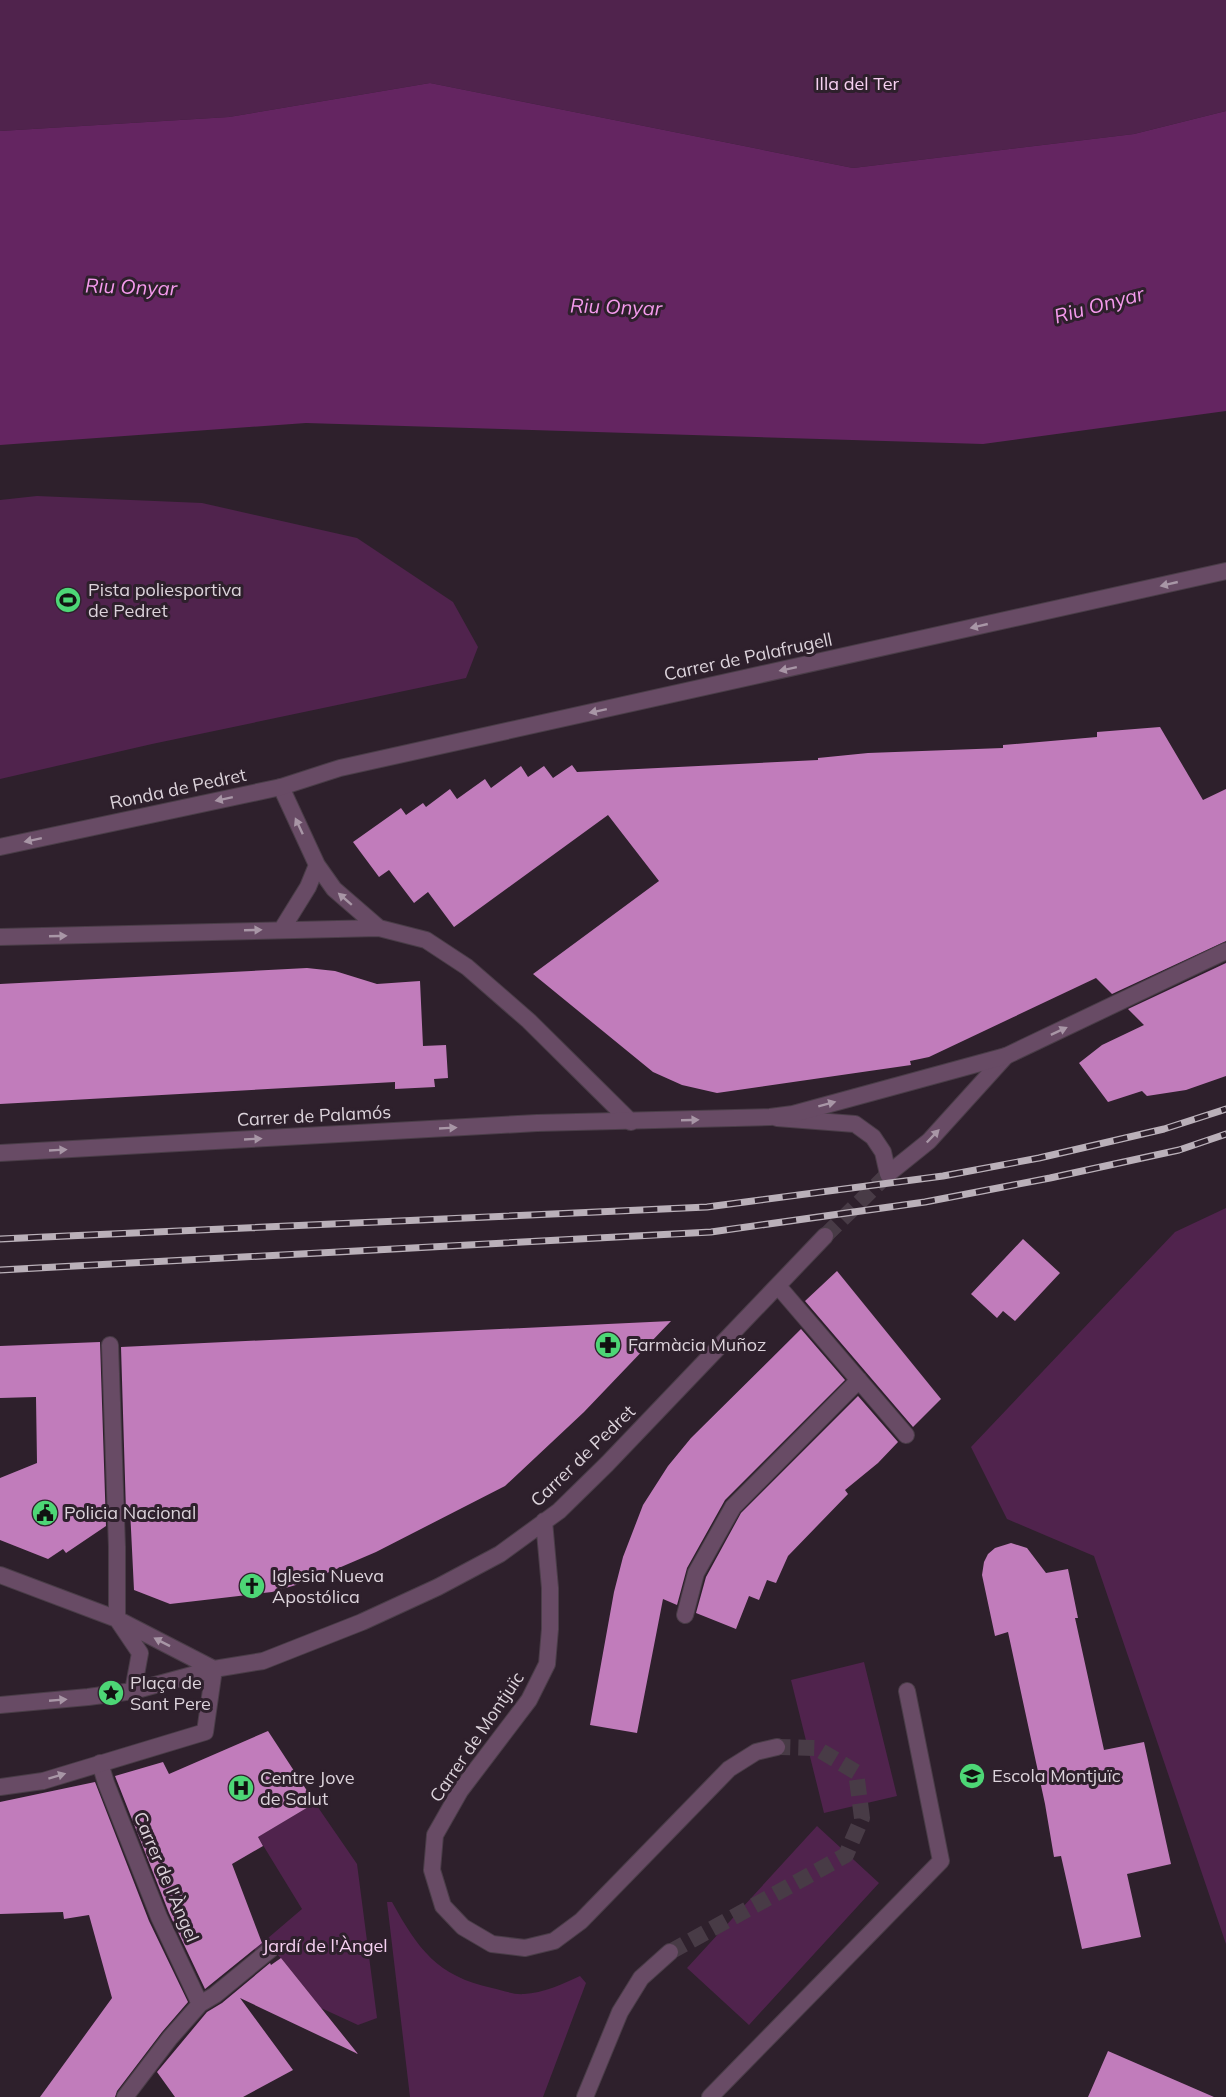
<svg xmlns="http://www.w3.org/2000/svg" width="1226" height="2097" viewBox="0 0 1226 2097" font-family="Mulish,sans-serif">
  <rect width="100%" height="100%" fill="#2e202c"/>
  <path fill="#50234d" d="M0,0H1226V111L1134,134L853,168L430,83L229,117L0,131Z
    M37,496L202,503L357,538L453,602L478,647L466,678L152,744L0,779V500Z
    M1226,1208V1944L1094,1556L1007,1519L971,1447L1175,1232Z
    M864,1662L897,1796L824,1813L791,1680Z
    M315,1803L357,1864L377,2018L358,2025L321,2008L281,1958L271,1949L254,1950L302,1909L258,1837Z
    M817,1826L879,1883L749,2025L687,1968Z
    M387,1902H392C418,1949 437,1976 492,1988C502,1990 514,1995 524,1994C543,1993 563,1984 580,1976L586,1983L543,2097H410Z"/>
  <path fill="#642561" d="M430,83L853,168L1134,134L1226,111V411L983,444L306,423L0,445V131L229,117Z"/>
  <path fill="#c17cbb" d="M1160,727L1203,800L1226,789V941L1112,994L1096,978L929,1057L910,1061L911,1065L717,1093L682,1085L653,1072L533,974L659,881L608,815L454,927L428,892L414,903L389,870L379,877L353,842L401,808L406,815L423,803L426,807L450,789L457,799L485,779L491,788L521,766L528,777L544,766L553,778L572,765L577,772L818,760V758L868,753L1003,748V745L1097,737V732Z
    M1226,963V1076L1186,1090L1147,1096L1142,1091L1108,1102L1079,1063L1102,1045L1144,1025L1128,1009Z
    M307,968L335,971L377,984L420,981L423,1046L446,1045L448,1078L434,1079L435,1087L395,1089V1082L0,1104V984Z
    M1023,1239L1060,1273L1015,1321L1003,1311L997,1318L971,1294Z
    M837,1271L941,1399L913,1427L805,1301Z
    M671,1321L584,1412L505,1486L376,1552L306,1582L272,1592L170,1604L134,1590L130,1509L126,1512L121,1347Z
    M801,1329L845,1380L725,1500L687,1568L677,1605L663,1599L637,1733L590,1725L614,1592L623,1557L643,1505L668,1466L691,1438Z
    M100,1342L106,1526L66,1553L63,1549L48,1559L0,1540V1478L37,1463L36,1397L0,1398V1346Z
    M858,1396L898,1442L878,1463L845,1490L848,1494L788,1556L776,1583L767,1580L759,1600L749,1596L736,1629L696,1613L706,1577L741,1513Z
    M1011,1543L1027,1548L1046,1573L1068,1569L1078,1618H1075L1104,1750L1144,1742L1171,1864L1127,1874L1141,1937L1082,1949L1061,1856L1054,1857L1045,1804L1008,1632L995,1636L982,1575L984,1562L988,1554L995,1548Z
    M268,1731L315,1803L258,1837L263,1846L232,1864L262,1943L205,1989L169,1913L115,1776L163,1762L169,1774Z
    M95,1782L149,1921L188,2002L162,2032L117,2091L115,2097H40L112,1998L89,1915L64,1919L63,1912L0,1914V1802Z
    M281,1958L358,2054L240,1998L293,2070L243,2097H175L157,2072L207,2012L222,2003L270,1963L271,1965Z
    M1108,2051L1214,2097H1088Z"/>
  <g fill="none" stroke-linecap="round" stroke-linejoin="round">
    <path stroke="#483b46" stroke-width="16" stroke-dasharray="16 8" stroke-linecap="butt" d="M825,1236L888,1174
      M670,1952L846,1855L862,1818L856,1772L816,1748L777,1747"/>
    <g stroke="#4a3d48" stroke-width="18">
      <path id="service" d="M710,2097L941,1861L907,1691"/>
    </g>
    <g stroke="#4a3d48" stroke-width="18">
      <path id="pedestrian" d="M100,1763L106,1783L159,1917L200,2004
        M125,2097L170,2038L200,2004L215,1995L271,1949"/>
    </g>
    <g stroke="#4a3d48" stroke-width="18">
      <path id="minor" d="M281,787L317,865L334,889L379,928
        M282,929L308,887L317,865
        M0,937L379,928L426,940L467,967L529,1021L631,1122
        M777,1118L855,1124L873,1137L883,1152L888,1174L929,1141L1006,1056
        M778,1286L906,1435
        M110,1345L117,1547V1619L140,1653L133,1691
        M544,1521L550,1588V1629L547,1664L529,1700L460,1791L435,1835L432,1870L443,1906L463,1927L492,1944L525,1948L554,1941L581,1921L729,1769L756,1752L777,1747
        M0,1575L117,1619L214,1669
        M685,1615L696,1573L733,1507L859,1380
        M0,1705L88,1697L133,1691L214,1669L263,1661L362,1622L438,1587L500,1554L559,1511L607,1464L825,1236
        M0,1787L43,1781L205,1732L214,1669
        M585,2097L620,2012L641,1978L670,1952"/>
    </g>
    <g stroke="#4a3d48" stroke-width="18">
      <path id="tertiary" d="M0,847L281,787L340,768L1226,571
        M0,1153L537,1123L770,1117L793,1114L1006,1056L1226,951"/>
    </g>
    <use href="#service" stroke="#684b65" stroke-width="16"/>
    <use href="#pedestrian" stroke="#684b65" stroke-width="16"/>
    <use href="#minor" stroke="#684b65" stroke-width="16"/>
    <use href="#tertiary" stroke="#684b65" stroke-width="16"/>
    <g stroke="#bab0b9" stroke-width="7">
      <path id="rail" d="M0,1239L707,1207L943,1176L1039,1158L1164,1129L1226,1109
        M0,1270L711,1232L925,1202L1050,1178L1179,1150L1226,1134"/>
    </g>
    <use href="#rail" stroke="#2e202c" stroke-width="4.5" stroke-dasharray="14" stroke-linecap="butt"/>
  </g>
  <defs><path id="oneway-solid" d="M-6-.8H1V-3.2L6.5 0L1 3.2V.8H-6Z" transform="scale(1.5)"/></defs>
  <g fill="#a896a6">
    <use href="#oneway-solid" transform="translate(1169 584) rotate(167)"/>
    <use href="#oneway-solid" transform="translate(979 626) rotate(167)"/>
    <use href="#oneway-solid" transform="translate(788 669) rotate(168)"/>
    <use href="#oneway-solid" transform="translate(598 711) rotate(168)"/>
    <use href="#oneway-solid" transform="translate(224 799) rotate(168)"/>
    <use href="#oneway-solid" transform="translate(299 826) rotate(-115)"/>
    <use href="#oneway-solid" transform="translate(33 840) rotate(168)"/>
    <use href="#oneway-solid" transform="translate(345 899) rotate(-139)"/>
    <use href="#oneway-solid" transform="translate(253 930) rotate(-2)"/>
    <use href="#oneway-solid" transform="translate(58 936) rotate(-2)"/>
    <use href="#oneway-solid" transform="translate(1059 1031) rotate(-25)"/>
    <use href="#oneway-solid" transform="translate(827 1104) rotate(-15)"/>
    <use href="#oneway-solid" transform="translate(690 1120) rotate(-2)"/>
    <use href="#oneway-solid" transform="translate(448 1128) rotate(-3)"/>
    <use href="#oneway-solid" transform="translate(933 1136) rotate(-46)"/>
    <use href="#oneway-solid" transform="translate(253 1139) rotate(-3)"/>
    <use href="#oneway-solid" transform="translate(58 1150) rotate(-3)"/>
    <use href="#oneway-solid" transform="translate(162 1642) rotate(-153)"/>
    <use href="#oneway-solid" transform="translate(58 1700) rotate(-5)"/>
    <use href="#oneway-solid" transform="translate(57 1776) rotate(-17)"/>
  </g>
  <defs>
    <g id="stadium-disc" transform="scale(1.35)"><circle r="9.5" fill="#4dd676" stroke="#2e202c"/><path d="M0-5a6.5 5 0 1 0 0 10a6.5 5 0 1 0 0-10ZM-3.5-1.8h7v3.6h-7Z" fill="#111"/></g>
    <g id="pharmacy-disc" transform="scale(1.35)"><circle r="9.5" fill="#4dd676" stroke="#2e202c"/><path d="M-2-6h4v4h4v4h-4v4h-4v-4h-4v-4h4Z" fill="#111"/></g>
    <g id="civic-disc" transform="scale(1.35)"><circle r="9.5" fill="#4dd676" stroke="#2e202c"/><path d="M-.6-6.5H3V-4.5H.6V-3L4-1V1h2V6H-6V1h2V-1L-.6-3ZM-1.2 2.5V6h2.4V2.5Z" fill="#111"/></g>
    <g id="church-disc" transform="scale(1.35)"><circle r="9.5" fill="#4dd676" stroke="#2e202c"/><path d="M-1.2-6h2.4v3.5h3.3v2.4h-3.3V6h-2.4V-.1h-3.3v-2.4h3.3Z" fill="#111"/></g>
    <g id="sight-disc" transform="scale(1.35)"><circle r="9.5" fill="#4dd676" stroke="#2e202c"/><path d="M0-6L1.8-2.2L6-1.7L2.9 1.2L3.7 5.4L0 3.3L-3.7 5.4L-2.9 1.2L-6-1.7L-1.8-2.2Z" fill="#111"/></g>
    <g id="school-disc" transform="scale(1.35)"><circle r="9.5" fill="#4dd676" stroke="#2e202c"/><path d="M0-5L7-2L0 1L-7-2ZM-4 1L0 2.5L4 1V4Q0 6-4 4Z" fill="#111"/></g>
    <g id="hospital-disc" transform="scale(1.35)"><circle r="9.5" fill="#4dd676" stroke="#2e202c"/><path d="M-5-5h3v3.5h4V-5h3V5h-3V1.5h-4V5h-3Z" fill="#111"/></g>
  </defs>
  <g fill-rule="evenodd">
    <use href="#stadium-disc" x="68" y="600"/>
    <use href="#pharmacy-disc" x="608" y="1345"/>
    <use href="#civic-disc" x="45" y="1513"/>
    <use href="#church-disc" x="252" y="1586"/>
    <use href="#sight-disc" x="111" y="1693"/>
    <use href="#school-disc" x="972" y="1776"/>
    <use href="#hospital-disc" x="241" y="1788"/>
  </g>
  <g text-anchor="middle" stroke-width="6" stroke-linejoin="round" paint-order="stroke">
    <g font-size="18" fill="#f6d0f1" stroke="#2e202c">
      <text x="857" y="90">Illa del Ter</text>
      <text x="325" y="1952">Jardí de l'Àngel</text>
    </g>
    <g font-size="18" fill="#dcd3db" stroke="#2e202c" text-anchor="start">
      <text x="88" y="596">Pista poliesportiva<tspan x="88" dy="21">de Pedret</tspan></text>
      <text x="628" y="1351">Farmàcia Muñoz</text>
      <text x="64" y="1519">Policia Nacional</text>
      <text x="272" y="1582">Iglesia Nueva<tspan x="272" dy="21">Apostólica</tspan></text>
      <text x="130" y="1689">Plaça de<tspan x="130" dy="21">Sant Pere</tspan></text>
      <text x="992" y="1782">Escola Montjuïc</text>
      <text x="260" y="1784">Centre Jove<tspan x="260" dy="21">de Salut</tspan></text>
    </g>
    <g font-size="18" fill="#dcd3db" stroke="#2e202c">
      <text transform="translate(748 657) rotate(-12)" y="6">Carrer de Palafrugell</text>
      <text transform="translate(178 789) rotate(-12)" y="6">Ronda de Pedret</text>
      <text transform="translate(314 1116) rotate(-3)" y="6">Carrer de Palamós</text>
      <text transform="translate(583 1456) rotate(-44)" y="6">Carrer de Pedret</text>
      <text transform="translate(477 1737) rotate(-56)" y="6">Carrer de Montjuïc</text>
      <text transform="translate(166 1877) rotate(67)" y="6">Carrer de l'Àngel</text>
    </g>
    <g font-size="20" font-style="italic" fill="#f59aed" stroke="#2e202c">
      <text transform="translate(131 287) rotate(2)" y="7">Riu Onyar</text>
      <text transform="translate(1099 305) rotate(-15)" y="7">Riu Onyar</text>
      <text transform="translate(616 307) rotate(2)" y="7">Riu Onyar</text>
    </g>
  </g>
</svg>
